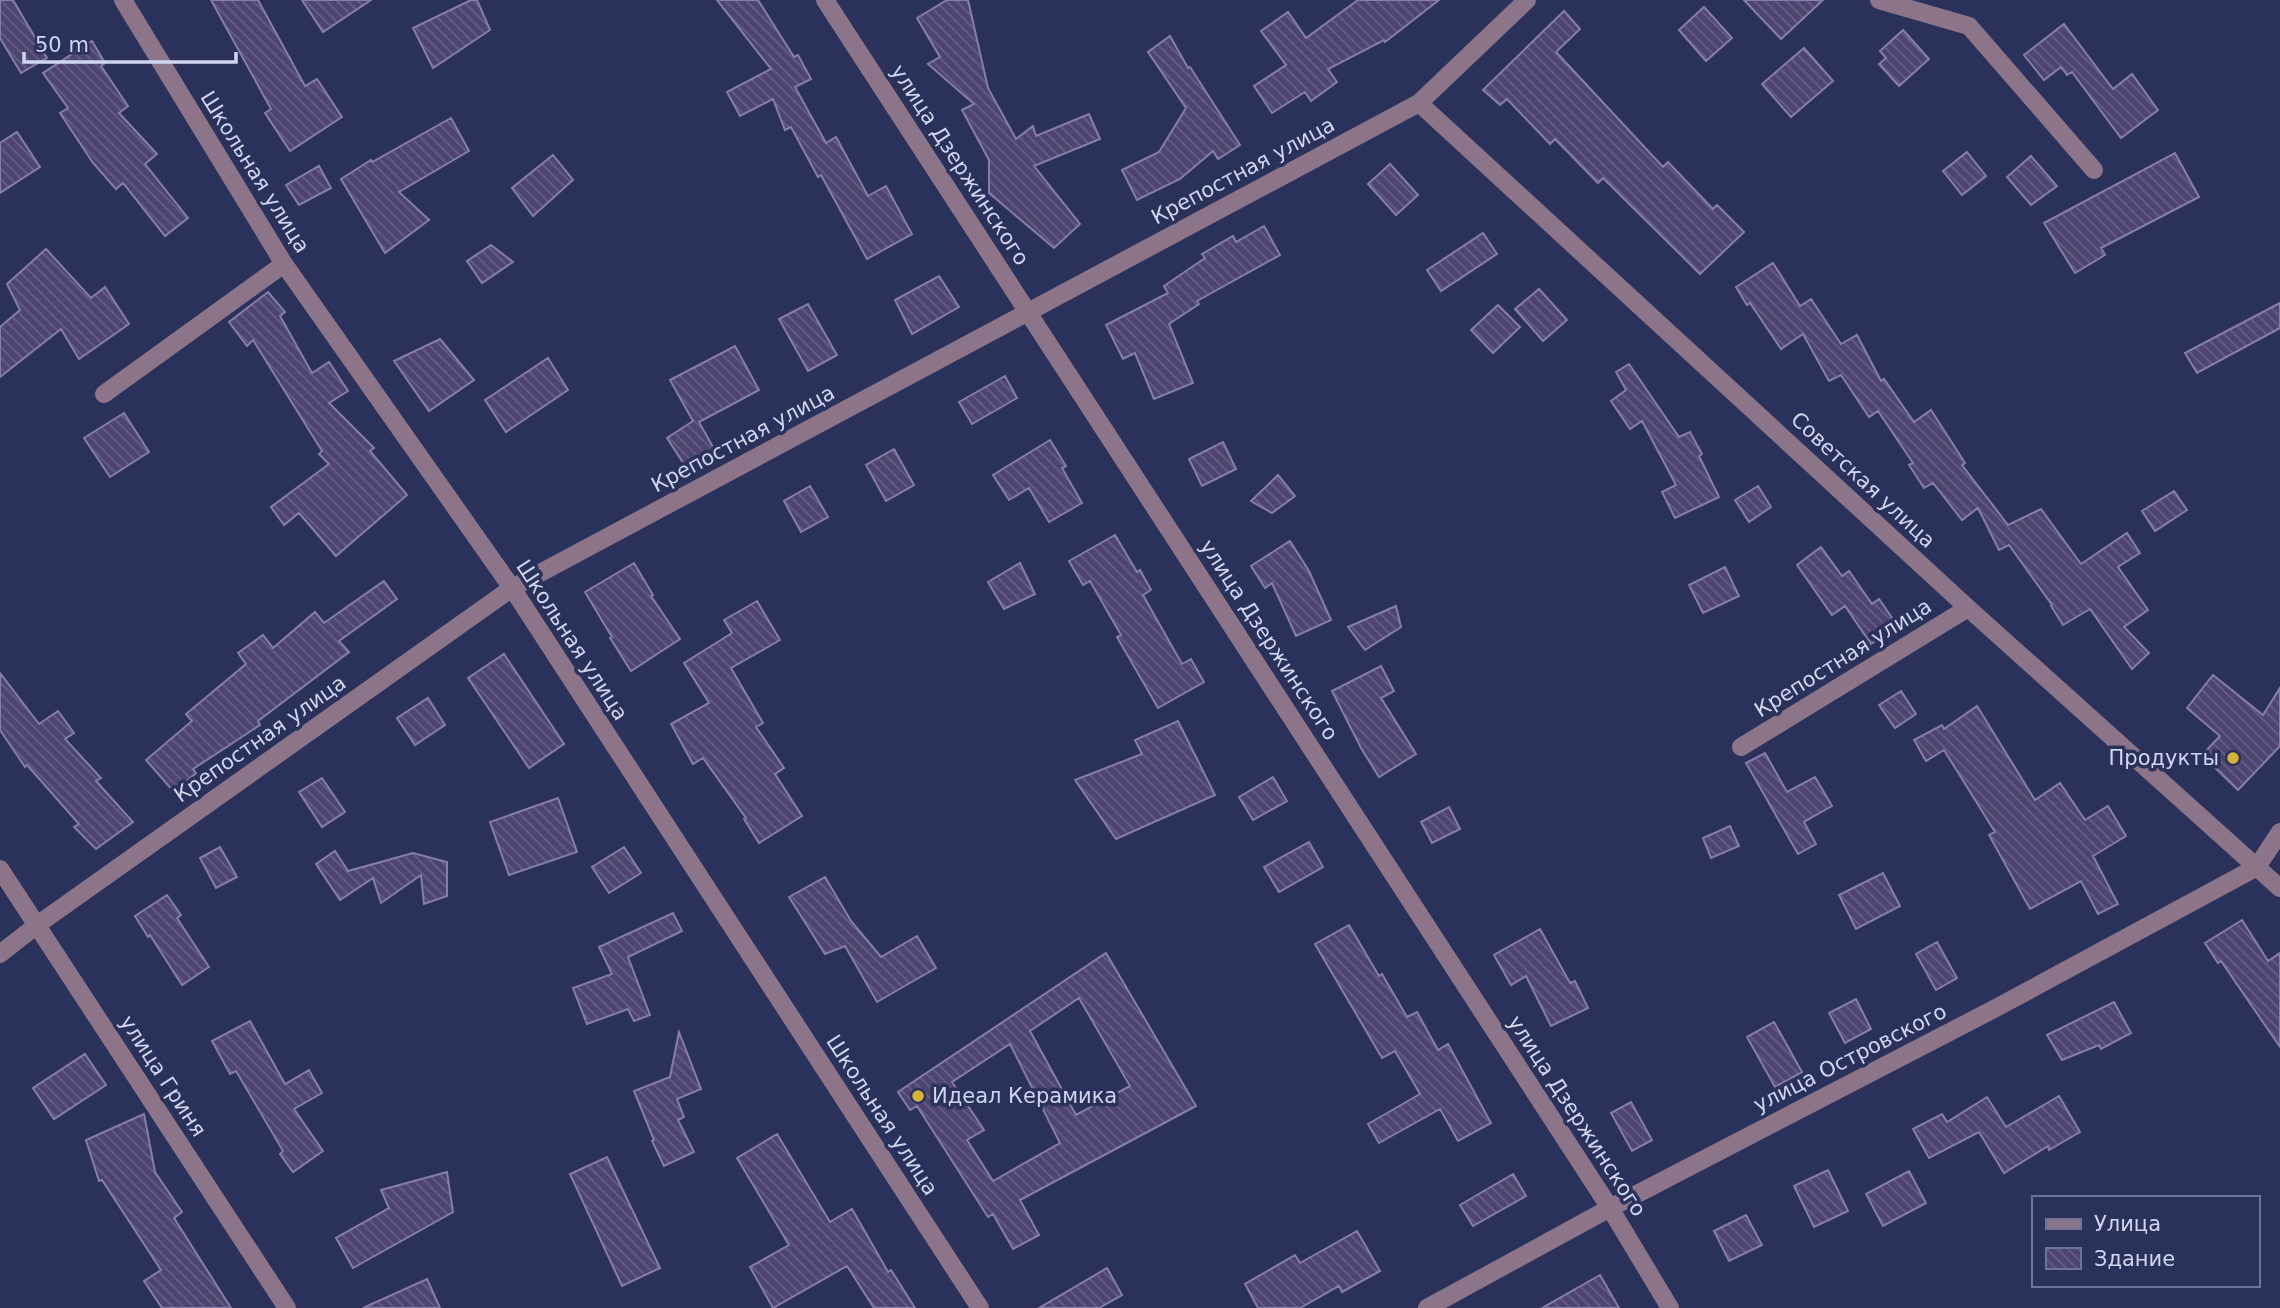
<svg xmlns="http://www.w3.org/2000/svg" width="2280" height="1308" viewBox="0 0 2280 1308" font-family="'DejaVu Sans',sans-serif">
  <defs>
    <pattern id="building-back-hatch" width="6" height="6" patternUnits="userSpaceOnUse" patternTransform="scale(1.75)"><rect width="6" height="6" fill="#4e4470"/><path d="M-1 5l2 2M0 0l6 6M5-1l2 2" fill="none" stroke="#665e85"/></pattern>
  </defs>
  <rect width="100%" height="100%" fill="#2a325b"/>
  <path fill="url(#building-back-hatch)" stroke="#867dad" stroke-width="2" fill-rule="evenodd" d="M0,0H13L47,58L21,73L0,38Z
    M211,0H258L305,86L317,79L342,117L290,151L265,113L271,109Z
    M302,0H371L323,32Z
    M471,0H477L490,30L433,68L413,28Z
    M717,0H758L794,57L798,55L811,79L795,87L826,143L836,137L868,196L886,186L912,234L867,259L821,175L818,177L791,127L785,130L773,99L740,116L727,92L771,69Z
    M947,0H968L988,88L1016,139L1033,126L1036,136L1089,114L1100,139L1034,166L1080,224L1054,248L989,193V160L962,110L974,104L928,64L940,57L917,18Z
    M1358,0H1439L1385,42L1384,40L1328,69L1337,82L1311,101L1305,92L1272,113L1254,86L1286,65L1261,31L1288,12L1306,38Z
    M1744,0H1823L1781,39Z
    M1704,7L1732,38L1706,61L1679,30Z
    M1564,11L1580,29L1556,52L1663,167L1668,162L1713,209L1717,205L1744,232L1700,274L1603,178L1598,183L1555,139L1550,144L1507,99L1500,105L1483,90Z
    M2064,24L2113,89L2132,74L2158,110L2121,138L2072,72L2067,75L2061,67L2044,80L2024,55Z
    M1903,30L1929,59L1899,86L1879,64L1886,58L1880,51Z
    M1170,36L1188,68L1190,67L1240,145L1218,159L1213,151L1180,179L1137,200L1122,170L1159,152L1186,108L1148,52Z
    M92,41L105,63L101,66L128,106L119,113L157,154L145,164L188,218L165,236L123,183L116,189L93,163L60,113L68,108L43,73Z
    M1804,48L1833,81L1791,117L1762,84Z
    M451,118L469,151L399,192L429,220L385,253L341,179L371,160L372,162Z
    M17,132L40,167L0,193V143Z
    M1967,152L1986,176L1962,195L1943,171Z
    M2175,153L2199,197L2101,248L2105,255L2075,273L2044,223Z
    M553,155L573,180L533,216L512,188Z
    M2031,156L2057,186L2031,205L2007,177Z
    M1390,164L1418,195L1396,215L1368,184Z
    M319,166L331,188L299,205L286,185Z
    M1264,226L1280,255L1197,301L1199,304L1169,324L1193,383L1154,399L1135,353L1123,359L1106,325L1168,293L1164,286L1205,258L1202,254L1233,236L1236,242Z
    M1483,233L1497,254L1441,291L1427,270Z
    M491,245L513,262L482,283L467,261Z
    M46,249L91,298L105,287L129,324L79,359L61,329L0,377V327L20,310L7,284Z
    M1773,263L1800,306L1811,299L1841,344L1857,335L1881,381L1884,379L1914,422L1931,410L1965,463L1962,465L2008,525L2041,509L2081,564L2127,533L2140,553L2118,567L2148,610L2124,627L2149,653L2132,669L2090,609L2063,625L2051,606L2052,605L2009,545L1999,550L1978,508L1962,520L1933,483L1924,488L1909,465L1913,463L1878,411L1869,417L1841,375L1829,381L1803,334L1781,349L1750,303L1747,305L1736,287Z
    M939,276L959,307L912,334L895,300Z
    M1539,289L1567,320L1543,341L1515,309Z
    M268,292L285,312L280,316L312,373L329,362L348,391L329,403L374,448L370,451L407,495L336,556L299,513L284,525L271,507L329,464L319,454L322,451L253,340L247,346L229,322Z
    M2280,303V328L2197,373L2185,353Z
    M808,304L837,355L808,371L779,319Z
    M1498,305L1520,327L1493,353L1471,330Z
    M440,339L474,380L429,411L394,361Z
    M735,346L759,390L699,422L714,449L686,467L667,438L693,421L670,380Z
    M548,358L568,390L506,432L485,400Z
    M1629,364L1679,437L1690,432L1702,454L1699,456L1719,497L1675,518L1662,492L1676,485L1642,421L1630,429L1611,401L1626,390L1616,372Z
    M1005,376L1017,398L972,424L959,402Z
    M124,413L149,452L110,477L84,438Z
    M1050,440L1066,466L1062,468L1082,503L1049,522L1029,488L1009,500L993,475Z
    M1223,442L1236,469L1202,486L1189,459Z
    M894,449L914,485L886,501L866,465Z
    M1278,475L1295,496L1272,513L1251,501Z
    M810,486L828,517L801,532L784,501Z
    M1758,486L1771,507L1749,522L1735,500Z
    M2174,491L2187,510L2155,531L2142,511Z
    M1115,535L1137,572L1140,570L1151,590L1143,595L1182,664L1191,659L1204,682L1158,708L1117,637L1121,635L1090,581L1083,585L1069,561Z
    M1290,541L1309,571L1331,620L1296,636L1272,583L1265,588L1251,566Z
    M1821,547L1842,576L1849,571L1872,604L1879,599L1897,625L1871,644L1845,606L1832,615L1797,565Z
    M634,563L653,595L651,596L680,639L631,671L610,638L612,637L585,592Z
    M1020,563L1035,594L1004,609L988,582Z
    M1725,567L1739,596L1703,613L1689,585Z
    M384,581L397,599L339,641L349,652L258,721L260,725L193,769L196,773L174,792L146,760L192,721L186,714L246,664L238,653L263,635L273,648L315,612L324,623Z
    M757,601L780,640L731,668L763,723L756,727L784,768L775,774L802,816L759,843L744,819L746,818L703,758L693,764L671,724L709,703L684,663L732,633L724,620Z
    M1396,606L1401,627L1365,650L1348,627Z
    M504,654L564,744L529,768L468,678Z
    M1381,666L1394,691L1381,698L1416,754L1379,777L1361,748L1332,691Z
    M0,673L39,724L58,711L74,733L65,739L101,778L96,781L133,822L96,849L74,827L79,824L27,765L25,767L0,730Z
    M2213,675L2263,715L2280,688V746L2238,790L2202,755L2220,736L2187,708Z
    M1901,691L1916,714L1895,728L1879,705Z
    M428,698L445,725L415,745L397,718Z
    M1977,706L2035,800L2060,783L2085,820L2108,806L2126,836L2093,856L2118,904L2098,914L2081,881L2030,909L1989,835L1995,832L1944,750L1926,761L1914,740L1942,725L1944,729Z
    M1178,721L1215,795L1116,839L1075,780L1142,754L1135,740Z
    M1765,753L1787,792L1815,777L1832,806L1804,822L1816,844L1798,854L1746,763Z
    M1273,777L1287,801L1253,820L1239,797Z
    M322,778L345,812L322,827L299,792Z
    M558,798L577,852L509,875L490,822Z
    M1449,807L1460,829L1432,843L1421,822Z
    M1730,826L1739,846L1711,858L1703,838Z
    M1309,842L1323,867L1279,892L1264,867Z
    M220,847L237,877L216,888L200,858Z
    M624,847L641,873L609,893L592,867Z
    M335,851L348,871L413,853L447,862V896L424,904L421,875L381,903L373,878L340,900L316,864Z
    M1883,873L1900,906L1856,929L1839,895Z
    M825,877L851,921L881,957L917,936L936,968L877,1002L845,946L825,954L789,897Z
    M167,895L181,915L177,918L209,967L182,985L150,935L148,937L135,916Z
    M673,913L682,931L628,957L650,1015L634,1021L628,1009L587,1024L573,988L612,974L599,947Z
    M2242,920L2268,961L2280,953V1047L2221,961L2218,963L2205,943Z
    M1349,925L1379,976L1382,974L1407,1017L1417,1012L1438,1050L1448,1044L1491,1123L1458,1141L1440,1109L1379,1143L1368,1124L1420,1094L1395,1051L1382,1058L1315,944Z
    M1540,929L1570,983L1575,981L1588,1008L1551,1026L1526,976L1511,985L1494,955Z
    M1937,942L1957,978L1936,990L1916,954Z
    M1106,953L1196,1106L1020,1200L1039,1235L1013,1249L993,1214L988,1217L917,1106L910,1110L898,1092ZM1079,998L1130,1086L1076,1115L1030,1031ZM1010,1044L1060,1143L993,1181L967,1140L984,1130L952,1082Z
    M1856,999L1871,1029L1845,1043L1829,1013Z
    M2114,1002L2131,1033L2101,1049L2099,1045L2062,1060L2047,1035Z
    M250,1021L285,1084L309,1070L322,1093L294,1109L323,1151L293,1172L280,1154L283,1151L236,1071L230,1074L212,1041Z
    M1774,1022L1802,1072L1775,1087L1747,1037Z
    M679,1032L701,1089L677,1099L684,1117L678,1120L694,1152L664,1166L652,1141L654,1140L634,1091L670,1077Z
    M85,1054L106,1085L54,1119L33,1088Z
    M2059,1096L2080,1132L2049,1150L2048,1146L2004,1173L1979,1132L1929,1158L1913,1129L1942,1114L1947,1122L1987,1097L2006,1127Z
    M1631,1102L1652,1140L1632,1151L1611,1113Z
    M144,1114L155,1172L182,1212L174,1218L231,1308H162L144,1281L161,1270L102,1180L99,1181L86,1140Z
    M777,1134L830,1222L852,1209L888,1272L891,1270L915,1308H874L847,1266L773,1308L750,1267L789,1245L737,1158Z
    M607,1157L660,1268L622,1286L570,1174Z
    M1828,1170L1848,1211L1814,1227L1794,1186Z
    M1909,1171L1926,1203L1883,1226L1866,1194Z
    M447,1172L453,1212L353,1268L336,1238L389,1208L381,1190Z
    M1513,1174L1526,1196L1473,1226L1460,1205Z
    M1746,1215L1762,1245L1729,1261L1714,1231Z
    M1357,1231L1380,1271L1342,1292L1339,1286L1300,1308H1258L1245,1284L1295,1255L1300,1263Z
    M1107,1268L1122,1295L1099,1308H1039Z
    M1600,1275L1619,1308H1542Z
    M427,1279L440,1308H363Z"/>
  <g fill="none" stroke-linecap="round" stroke-linejoin="round">
    <path stroke="#8c7588" stroke-width="18" d="M123,0L284,264L512,588L980,1308
      M825,0L1610,1208L1670,1308
      M1879,0L1969,26L2094,170
      M1419,103L1968,608L2280,888
      M104,394L284,264
      M1741,747L1968,608
      M0,869L287,1308
      M0,954L37,925L512,588L1419,103L1527,0
      M1427,1308L1610,1208L1994,1009L2257,867L2280,832"/>
  </g>
  <g fill="#d7b434" stroke="#2a325b" stroke-width="2.5">
    <circle cx="2233" cy="758" r="7"/>
    <circle cx="918" cy="1096" r="7"/>
  </g>
  <g text-anchor="middle" stroke-width="7" stroke-linejoin="round" paint-order="stroke">
    <g font-size="21" fill="#cfd6f0" stroke="#2a325b">
      <text transform="translate(960 165) rotate(57)" y="7">улица Дзержинского</text>
      <text transform="translate(1243 171) rotate(-28)" y="7">Крепостная улица</text>
      <text transform="translate(255 172) rotate(58)" y="7">Школьная улица</text>
      <text transform="translate(743 439) rotate(-28)" y="7">Крепостная улица</text>
      <text transform="translate(1863 480) rotate(43)" y="7">Советская улица</text>
      <text transform="translate(572 640) rotate(57)" y="7">Школьная улица</text>
      <text transform="translate(1269 640) rotate(57)" y="7">улица Дзержинского</text>
      <text transform="translate(1843 658) rotate(-32)" y="7">Крепостная улица</text>
      <text transform="translate(260 739) rotate(-35)" y="7">Крепостная улица</text>
      <text transform="translate(1850 1058) rotate(-27)" y="7">улица Островского</text>
      <text transform="translate(163 1076) rotate(57)" y="7">улица Гриня</text>
      <text transform="translate(882 1115) rotate(57)" y="7">Школьная улица</text>
      <text transform="translate(1577 1116) rotate(57)" y="7">улица Дзержинского</text>
    </g>
    <g font-size="21" fill="#cfd6f0" stroke="#2a325b" text-anchor="end">
      <text x="2219" y="765">Продукты</text>
      <text x="932" y="1103" text-anchor="start">Идеал Керамика</text>
    </g>
  </g>
  <rect x="2032" y="1196" width="228" height="91" fill="#2a325b" stroke="#6c7497" stroke-width="2"/>
  <rect x="2046" y="1219" width="35" height="10" fill="#8c7588" stroke="#6c7497" stroke-width="2"/>
  <text x="2094" y="1231" font-size="21" fill="#cfd6f0">Улица</text>
  <rect x="2046" y="1248" width="35" height="21" fill="url(#building-back-hatch)" stroke="#6c7497" stroke-width="2"/>
  <text x="2094" y="1266" font-size="21" fill="#cfd6f0">Здание</text>
  <path d="M24 52v10h212v-10" fill="none" stroke="#cfd6f0" stroke-width="3.5"/>
  <text x="35" y="52" font-size="21" fill="#cfd6f0" stroke="#2a325b" stroke-width="5" paint-order="stroke">50 m</text>
</svg>
